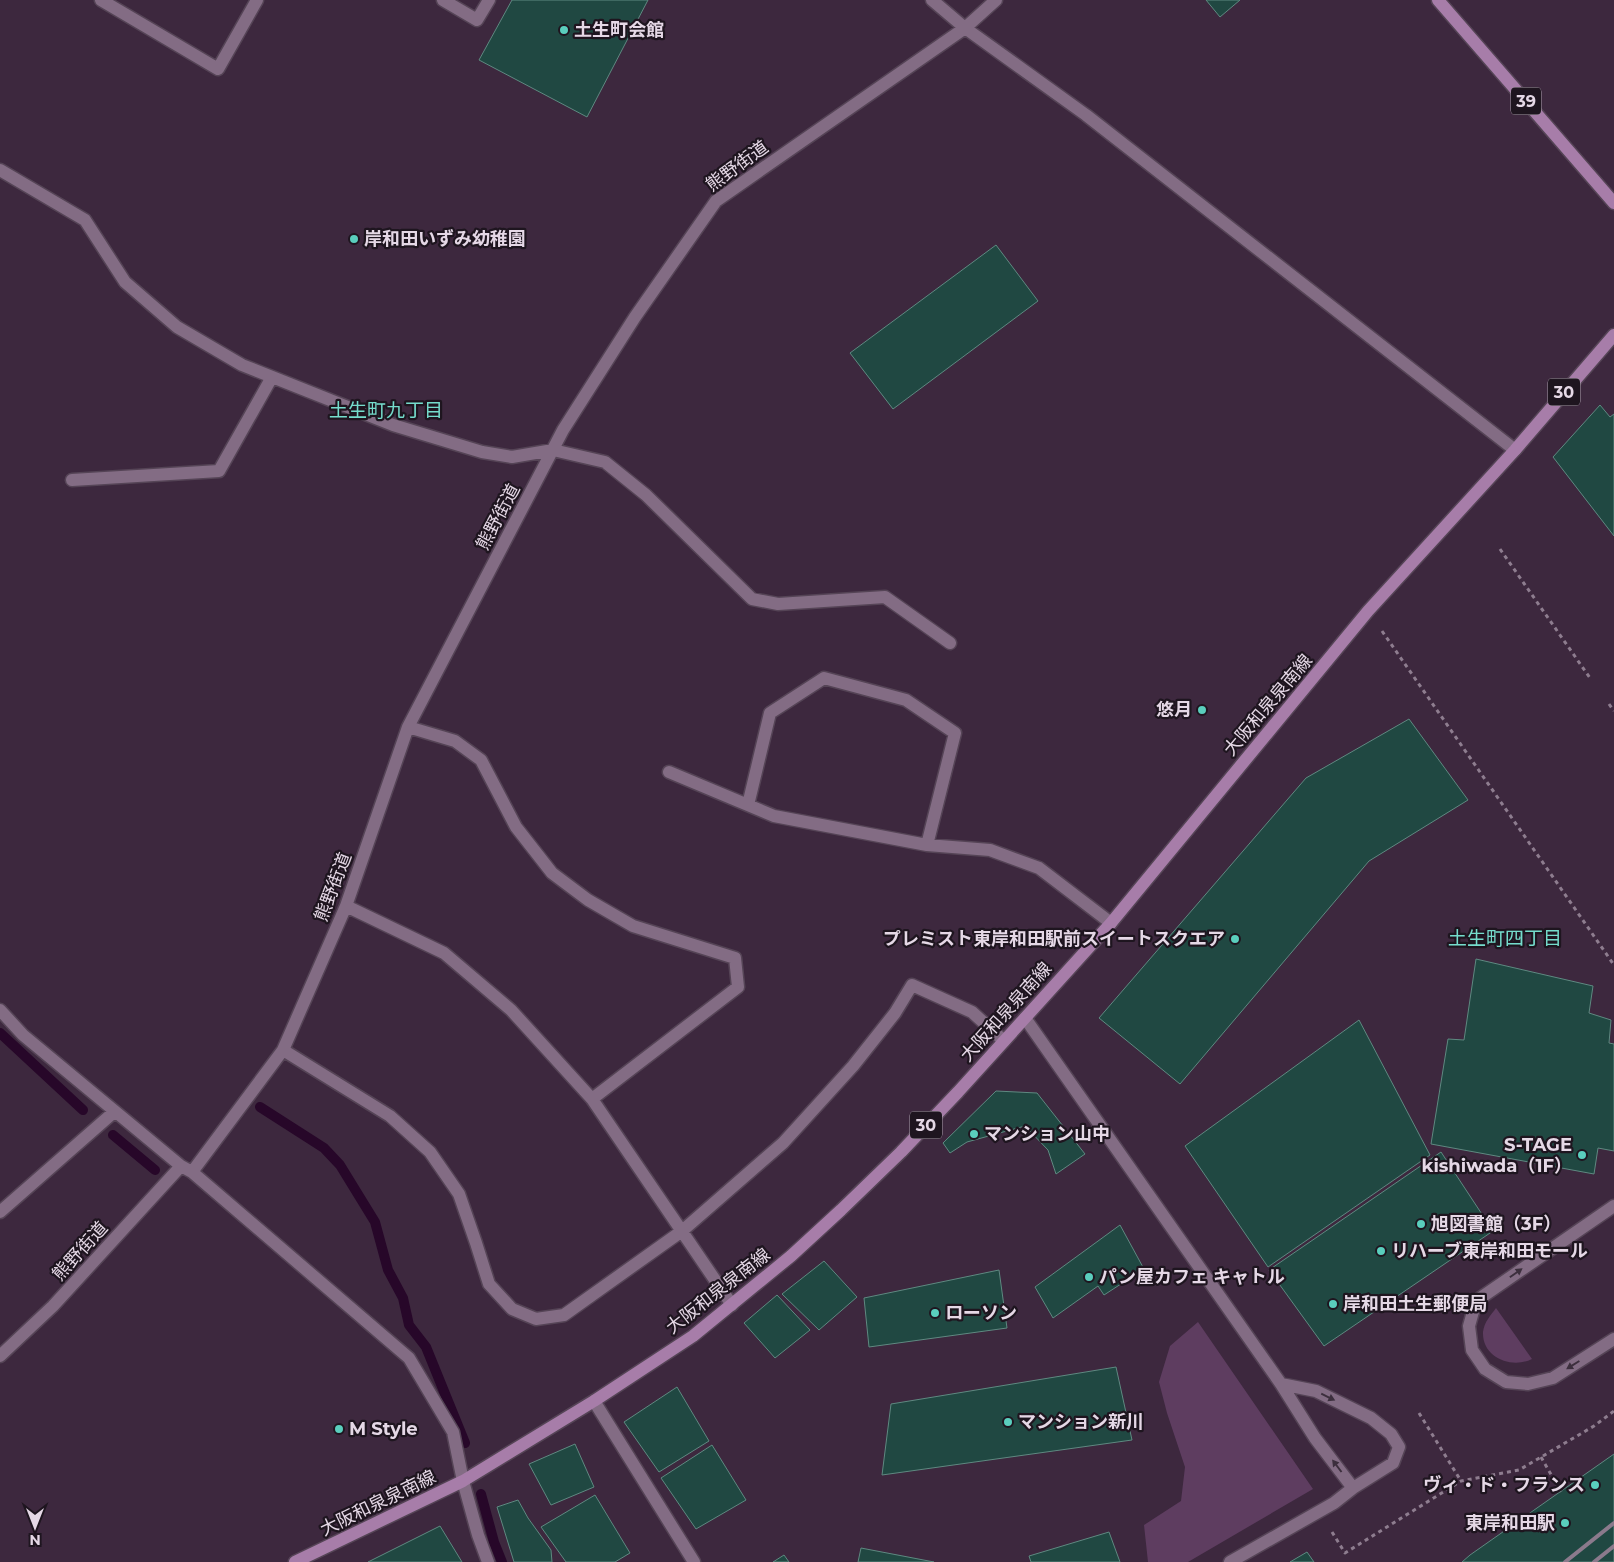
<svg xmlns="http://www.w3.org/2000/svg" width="1614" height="1562" viewBox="0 0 1614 1562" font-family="Montserrat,'Noto Sans JP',sans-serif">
  <rect width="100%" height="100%" fill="#3d283e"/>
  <path fill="#5e3d60" d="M1496,1308L1532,1359C1512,1369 1482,1358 1483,1332C1484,1322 1491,1315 1496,1308Z
    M1198,1322L1313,1489L1188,1562H1148L1144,1525L1181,1501L1185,1467L1167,1413L1159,1382L1170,1346Z"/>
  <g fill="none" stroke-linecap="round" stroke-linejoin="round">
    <path stroke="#270729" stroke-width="10" d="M0,1033L83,1110
      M260,1107L324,1148L340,1165L375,1222L388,1270L403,1298L409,1325L426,1347L465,1443
      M113,1135L155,1170
      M481,1494L494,1542L502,1562"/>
  </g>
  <path fill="#204842" stroke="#5f8981" d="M512,0H648L587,117L479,60Z
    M1206,0H1240L1220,17Z
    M996,245L1038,301L893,409L850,353Z
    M1600,405L1610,417L1614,414V536L1553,457Z
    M1409,719L1468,800L1369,861L1180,1084L1099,1018L1306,778Z
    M1476,959L1593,986L1589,1013L1611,1020L1609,1043L1614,1044V1151L1598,1148L1594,1174L1431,1144L1448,1039L1464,1040Z
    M1359,1020L1430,1155L1268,1267L1185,1146Z
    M996,1091L1037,1093L1085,1154L1056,1174L1048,1150L1025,1126L967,1142L950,1153L943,1143Z
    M1441,1152L1493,1231L1324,1346L1269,1270Z
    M1120,1225L1144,1269L1104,1295L1098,1286L1053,1318L1035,1287Z
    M824,1261L857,1297L819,1330L782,1294Z
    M999,1270L1007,1328L869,1347L864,1298Z
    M777,1295L810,1330L775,1358L744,1323Z
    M1116,1367L1132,1440L882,1475L891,1404Z
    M677,1387L709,1441L659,1472L624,1422Z
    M575,1444L594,1487L551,1505L529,1464Z
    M712,1445L746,1500L696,1529L661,1478Z
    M1614,1454V1562H1462L1470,1555Z
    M595,1495L630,1553L615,1562H566L541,1527Z
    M518,1500L528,1518L551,1550L552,1562H514L497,1507Z
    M440,1526L462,1562H368Z
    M1109,1532L1120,1562H1031L1029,1556Z
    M861,1548L934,1562H858Z
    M1307,1552L1314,1562H1290Z
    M784,1555L789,1562H773Z"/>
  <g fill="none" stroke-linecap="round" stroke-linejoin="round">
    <g stroke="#554456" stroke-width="15">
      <path id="minor" d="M101,0L218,69L257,0
        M443,0L477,20L489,0
        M932,0L965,28L1086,115L1515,450
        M0,170L85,220L125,282L177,327L242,365L393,425L482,452L512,457L553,450L605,462L646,495L752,599L778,604L885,597L950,643
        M72,480L219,471L272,377
        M408,727L455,741L481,760L516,827L552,873L588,900L633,926L735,958L738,987L592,1099
        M669,772L774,816L927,845L990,850L1039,868L1111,923
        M748,805L770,713L824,678L906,700L955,733L927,845
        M346,906L444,953L511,1010L592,1099L732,1305
        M0,1010L23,1035L181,1166L192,1172L409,1358L453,1432L463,1481L478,1535L488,1562
        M1025,1018L1281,1384L1315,1438L1353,1488L1393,1463L1399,1447L1391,1434L1371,1418L1316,1391L1281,1384
        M283,1050L390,1116L430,1152L459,1194L476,1243L489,1284L512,1309L536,1319L564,1315L682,1231L783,1143L853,1066L895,1013L912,985L972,1012L1004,1041
        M192,1172L283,1050L346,906L408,727L563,430L635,317L716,201L965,28L996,0
        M1614,1206L1476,1301L1469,1326L1472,1350L1485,1369L1506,1382L1528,1384L1553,1378L1614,1339
        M0,1212L114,1112
        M0,1356L53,1306L181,1166
        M594,1401L694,1562
        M1230,1562L1334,1503L1353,1488"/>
    </g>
    <g stroke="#554456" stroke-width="15">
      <path id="major" d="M1438,0L1614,203
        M295,1562L463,1481L594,1401L693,1336L791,1256L841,1210L901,1152L958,1092L1111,923L1368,611L1515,450L1614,335"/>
    </g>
    <path stroke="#8e7d8f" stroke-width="3" stroke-dasharray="4 4" stroke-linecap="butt" d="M1500,549L1590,678
      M1382,631L1614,965
      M1609,704L1614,711
      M1419,1413L1461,1481
      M1541,1457L1561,1492
      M1332,1532L1345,1553L1461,1481L1519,1470L1594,1426L1614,1411"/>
    <use href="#minor" stroke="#836c84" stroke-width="12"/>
    <use href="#major" stroke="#a77da9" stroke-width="12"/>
    <path stroke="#8b7a8c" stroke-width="4" d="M1565,1562L1614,1523
      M1594,1562L1614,1546"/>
  </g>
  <defs><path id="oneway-solid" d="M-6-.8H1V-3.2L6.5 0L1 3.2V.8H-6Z" transform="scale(1.25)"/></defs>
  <g fill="#3c2f3d">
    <use href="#oneway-solid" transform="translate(1516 1273) rotate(-35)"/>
    <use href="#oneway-solid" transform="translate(1573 1365) rotate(148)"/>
    <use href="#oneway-solid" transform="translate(1328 1397) rotate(26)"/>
    <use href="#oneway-solid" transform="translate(1337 1466) rotate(-127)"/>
  </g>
  <g fill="#5acebd" stroke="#1e151f" stroke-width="2">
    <circle cx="564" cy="30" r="5"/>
    <circle cx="354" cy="239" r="5"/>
    <circle cx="1202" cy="710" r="5"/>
    <circle cx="1235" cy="939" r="5"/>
    <circle cx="974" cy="1134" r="5"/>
    <circle cx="1582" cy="1155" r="5"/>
    <circle cx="1421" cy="1224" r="5"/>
    <circle cx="1381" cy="1251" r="5"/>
    <circle cx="1089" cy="1277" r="5"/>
    <circle cx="1333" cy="1304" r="5"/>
    <circle cx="935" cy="1313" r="5"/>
    <circle cx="1008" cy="1422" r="5"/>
    <circle cx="339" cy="1429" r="5"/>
    <circle cx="1595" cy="1485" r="5"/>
    <circle cx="1565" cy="1523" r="5"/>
  </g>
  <g text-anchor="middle" stroke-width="4.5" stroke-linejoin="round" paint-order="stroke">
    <g fill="#1e151f" stroke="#a99eaa" stroke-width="1">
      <rect x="1511" y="87.5" width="30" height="27" rx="4"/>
      <rect x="1548" y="378.5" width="32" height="27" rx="4"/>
      <rect x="910" y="1111.5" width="32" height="27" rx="4"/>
    </g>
    <g font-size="16" font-weight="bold" fill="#e5d8e6">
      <text x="1526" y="107">39</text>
      <text x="1564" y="398">30</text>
      <text x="926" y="1131">30</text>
    </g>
    <g font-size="18" font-weight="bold" fill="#e5d8e6" stroke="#1e151f" text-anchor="start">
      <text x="574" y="36">土生町会館</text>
      <text x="364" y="245">岸和田いずみ幼稚園</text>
      <text x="1192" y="716" text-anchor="end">悠月</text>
      <text x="1225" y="945" text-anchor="end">プレミスト東岸和田駅前スイートスクエア</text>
      <text x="984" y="1140">マンション山中</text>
      <text x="1572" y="1151" text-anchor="end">S-TAGE<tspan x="1572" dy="21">kishiwada（1F）</tspan></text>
      <text x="1431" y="1230">旭図書館（3F）</text>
      <text x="1391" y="1257">リハーブ東岸和田モール</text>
      <text x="1099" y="1283">パン屋カフェ キャトル</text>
      <text x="1343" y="1310">岸和田土生郵便局</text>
      <text x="945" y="1319">ローソン</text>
      <text x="1018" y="1428">マンション新川</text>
      <text x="349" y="1435">M Style</text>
      <text x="1585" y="1491" text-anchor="end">ヴィ・ド・フランス</text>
      <text x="1555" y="1529" text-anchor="end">東岸和田駅</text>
    </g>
    <g font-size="18" fill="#e5d8e6" stroke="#1e151f">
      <text transform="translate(737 166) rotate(-36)" y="6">熊野街道</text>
      <text transform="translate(498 517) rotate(-62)" y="6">熊野街道</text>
      <text transform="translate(1268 705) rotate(-50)" y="6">大阪和泉泉南線</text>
      <text transform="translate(333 887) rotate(-69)" y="6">熊野街道</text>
      <text transform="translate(1006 1012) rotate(-48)" y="6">大阪和泉泉南線</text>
      <text transform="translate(80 1251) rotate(-48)" y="6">熊野街道</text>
      <text transform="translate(718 1291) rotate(-38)" y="6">大阪和泉泉南線</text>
      <text transform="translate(378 1503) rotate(-26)" y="6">大阪和泉泉南線</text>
    </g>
    <g font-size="19" fill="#75dccc" stroke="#1e151f">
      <text x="386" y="417">土生町九丁目</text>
      <text x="1505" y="945">土生町四丁目</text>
    </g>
  </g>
  <g transform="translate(35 1527) rotate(180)" stroke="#1e151f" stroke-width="4" paint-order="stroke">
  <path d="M0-4L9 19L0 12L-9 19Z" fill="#e5d8e6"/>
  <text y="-8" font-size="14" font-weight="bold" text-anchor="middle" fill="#e5d8e6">N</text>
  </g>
</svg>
